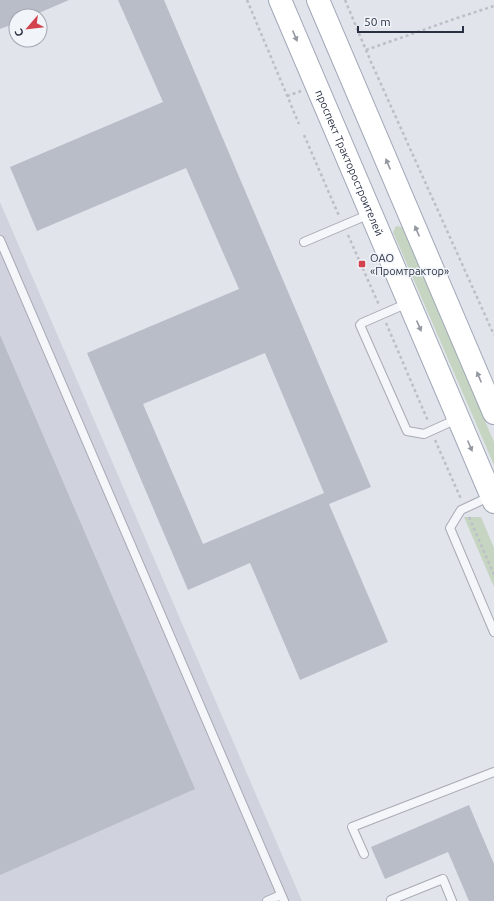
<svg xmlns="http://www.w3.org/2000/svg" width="494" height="901" viewBox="0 0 494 901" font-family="Ubuntu,sans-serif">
  <rect width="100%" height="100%" fill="#e2e4eb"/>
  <path fill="#d0d3dd" d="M0,202L302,901H0Z"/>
  <path fill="#c6d5c2" d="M396,226L403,227L494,442V465L393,232Z
    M464,517H481L494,548V587Z"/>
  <path fill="#b9bdc8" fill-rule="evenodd" d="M0,0H69L32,16H16V23L0,29Z
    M118,0H164L371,487L329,504L388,642L300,680L250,563L188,590L87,353L239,289L186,168L37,231L10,167L163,102ZM265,353L324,493L203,544L143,404Z
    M0,335L195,789L0,875Z
    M469,805L494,864V901H469L448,852L385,879L371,847Z"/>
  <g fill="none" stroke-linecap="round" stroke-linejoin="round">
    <g stroke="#a7aab5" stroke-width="10">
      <path id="service" d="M0,240L284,901
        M304,242L370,214
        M408,303L362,323L360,325L407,431L424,434L457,419
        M491,496L461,510L450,528L494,632
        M364,854L352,827L494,772
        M391,900L443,879L452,901
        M267,901L281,895"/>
    </g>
    <g stroke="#a0a8b7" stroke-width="24">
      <g id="primary">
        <path id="s1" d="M280,0L494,502"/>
        <path d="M318,0L494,413"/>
      </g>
    </g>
    <path stroke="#bcbfc6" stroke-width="2.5" stroke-dasharray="3 3" stroke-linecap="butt" d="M247,0L299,124
      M345,0L371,62L494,335
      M366,50L457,18L494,6
      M287,96L301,91
      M304,135L339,216
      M348,235L379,305
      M386,323L428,421
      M435,440L461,499
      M469,517L494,575"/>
    <use href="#service" stroke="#f5f6f9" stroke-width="8"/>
    <use href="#primary" stroke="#fff" stroke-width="22"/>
  </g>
  <defs><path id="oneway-solid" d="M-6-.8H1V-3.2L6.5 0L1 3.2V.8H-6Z"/></defs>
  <g fill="#9498a1">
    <use href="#oneway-solid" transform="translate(295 36) rotate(67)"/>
    <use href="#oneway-solid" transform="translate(388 164) rotate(-113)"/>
    <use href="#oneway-solid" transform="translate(417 231) rotate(-113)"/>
    <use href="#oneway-solid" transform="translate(419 326) rotate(67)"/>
    <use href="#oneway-solid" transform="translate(479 377) rotate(-113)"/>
    <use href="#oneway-solid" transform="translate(470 446) rotate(67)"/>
  </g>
  <rect fill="#d3434d" stroke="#f1f4f8" stroke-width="1.5" x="358" y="260" width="8" height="8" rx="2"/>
  <g text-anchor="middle" stroke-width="3" stroke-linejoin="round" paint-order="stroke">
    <g font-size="11" fill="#293043" stroke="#f1f4f8">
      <text dy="4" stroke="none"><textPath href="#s1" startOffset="177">проспект Тракторостроителей</textPath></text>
    </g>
    <g font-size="11" fill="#293043" stroke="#f1f4f8" text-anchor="start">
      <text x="370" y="262">ОАО<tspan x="370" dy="13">«Промтрактор»</tspan></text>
    </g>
  </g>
  <g transform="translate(28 28) rotate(242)"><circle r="19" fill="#f1f4f8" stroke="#a1a6b0"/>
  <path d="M0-3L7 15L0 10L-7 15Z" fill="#d3434d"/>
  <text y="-6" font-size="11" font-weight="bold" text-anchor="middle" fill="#293043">С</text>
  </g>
  <path d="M358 26v6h105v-6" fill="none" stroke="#293043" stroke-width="2"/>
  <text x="364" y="26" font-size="12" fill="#293043" stroke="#f1f4f8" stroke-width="3" paint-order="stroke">50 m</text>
</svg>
